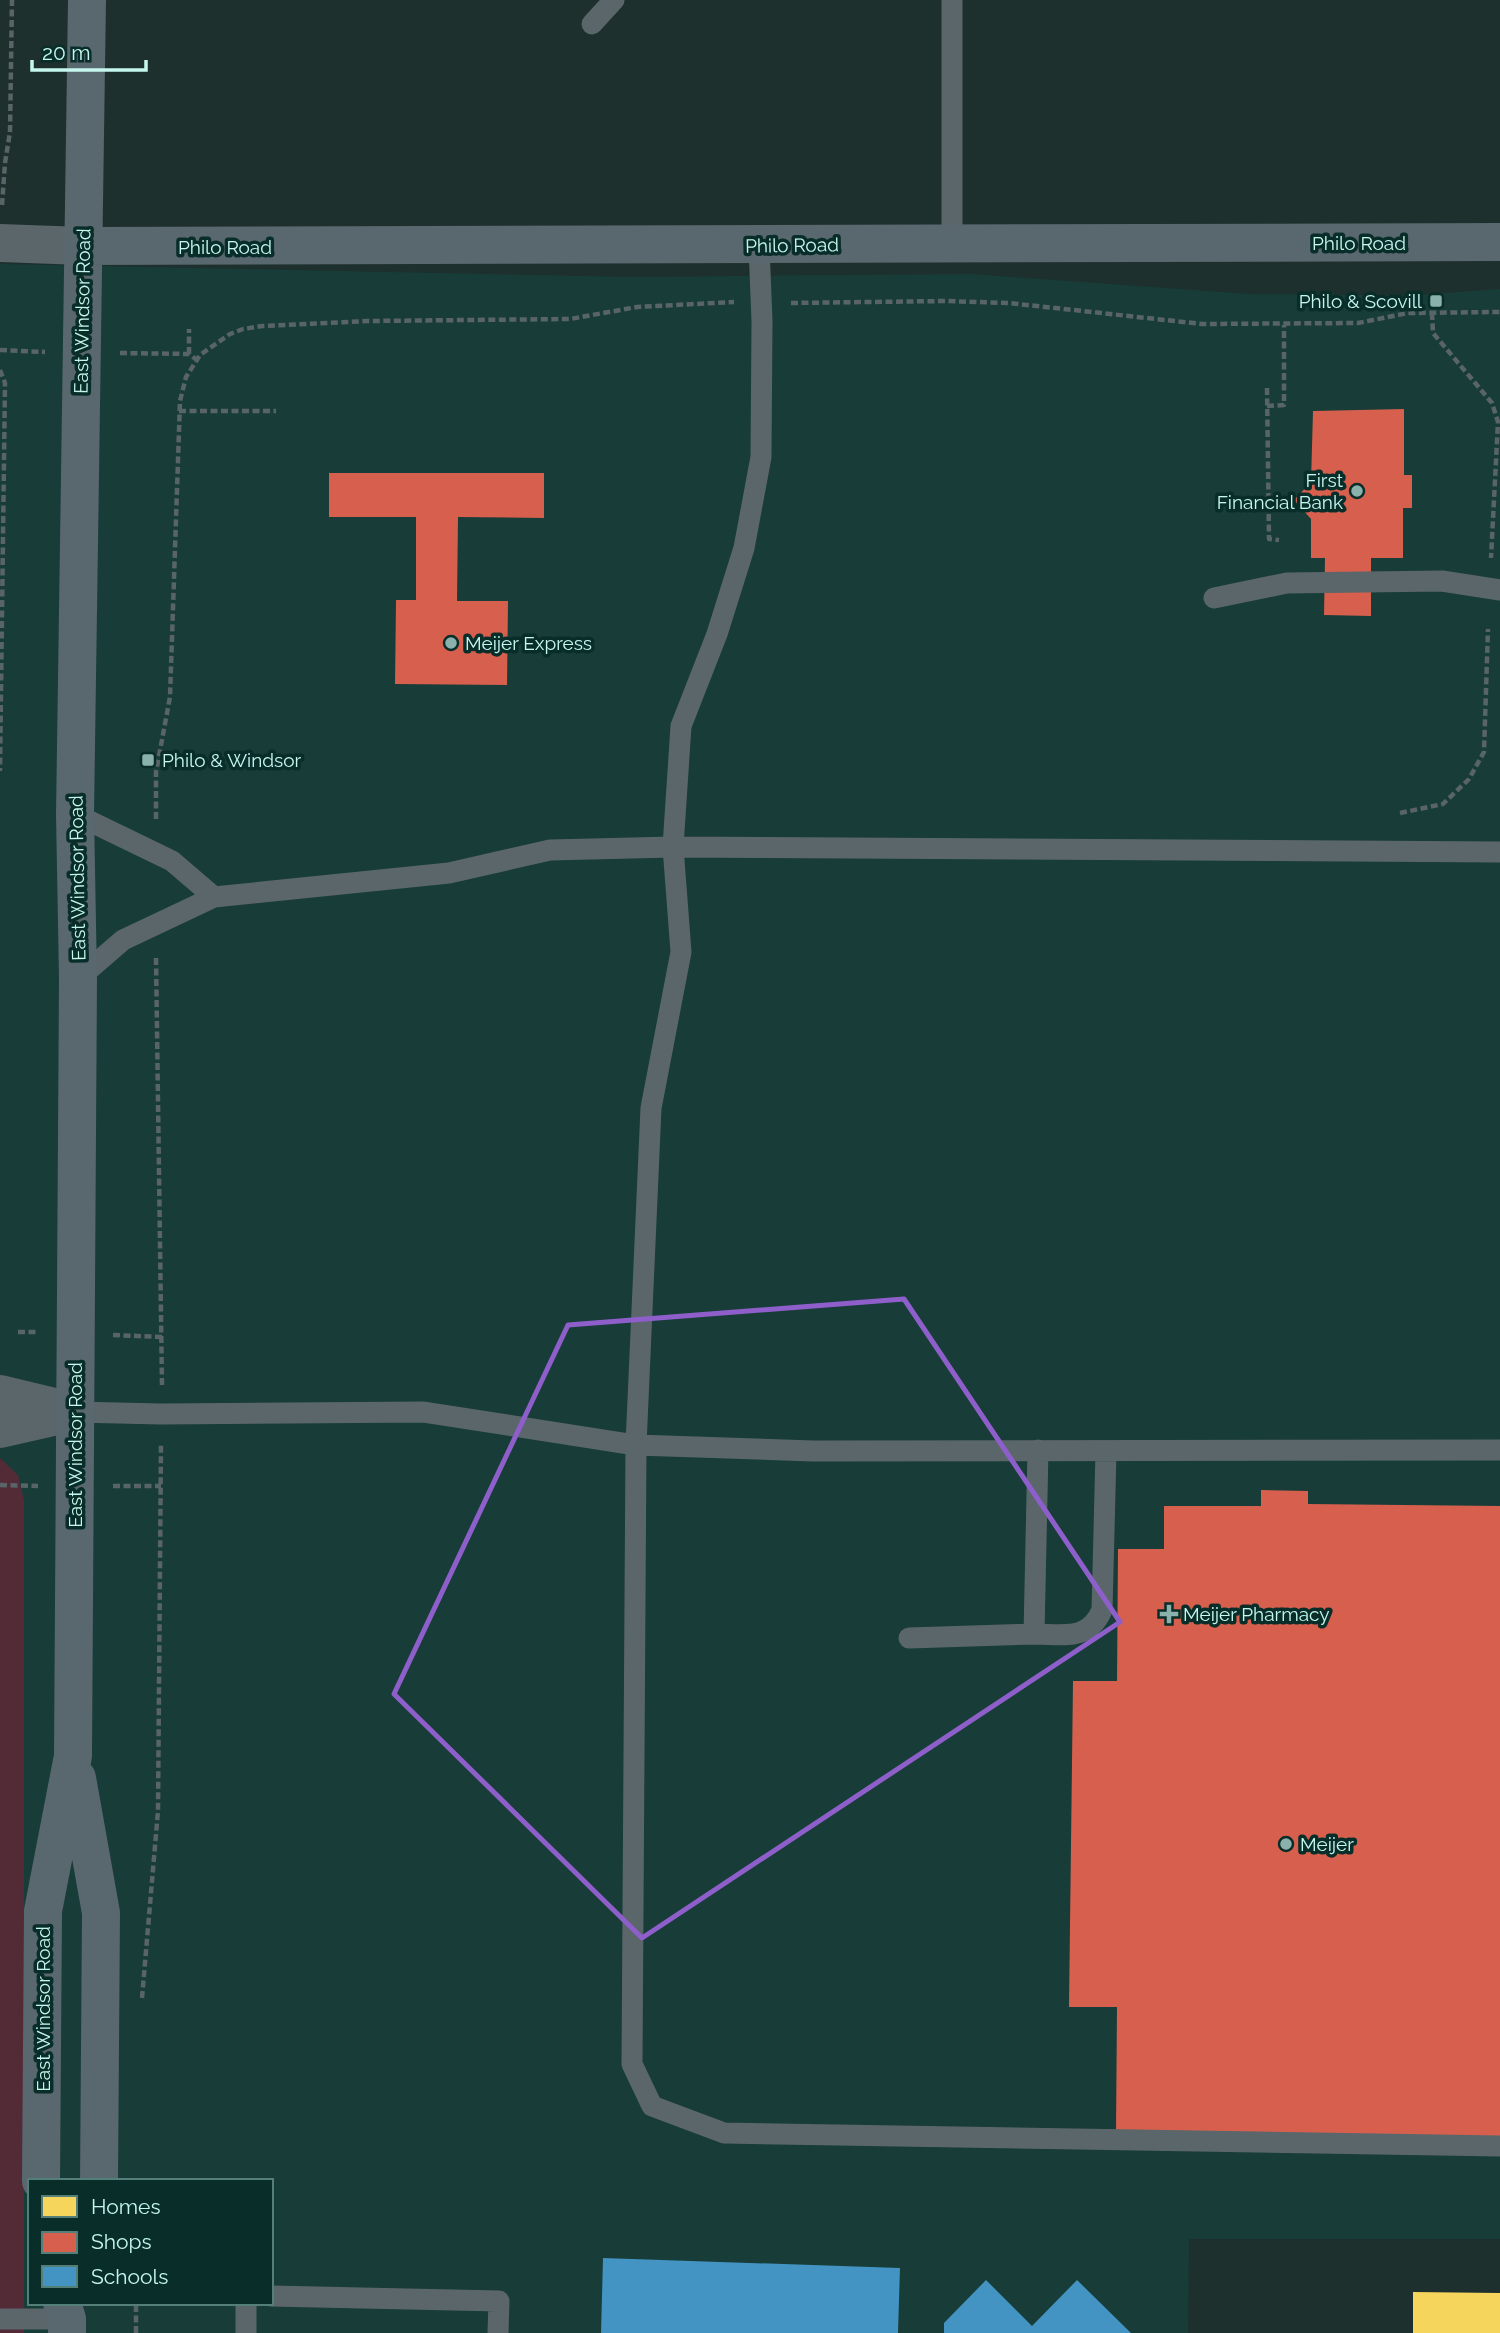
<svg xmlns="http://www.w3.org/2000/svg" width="1500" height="2333" viewBox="0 0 1500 2333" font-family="Raleway,sans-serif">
  <rect width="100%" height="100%" fill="#1d302d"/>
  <path fill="#183c38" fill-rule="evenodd" d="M0,264L633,277L971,274L1248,294L1417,295L1500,289V2239H1189L1188,2333H0ZM30,2181H271V2303H30Z"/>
  <path fill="#522b36" d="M0,1458L18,1475L24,1500V2333H0Z"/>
  <path fill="#f6d55c" d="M1413,2292L1500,2293V2333H1413Z"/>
  <path fill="#d6604d" d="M1404,409V475H1412V508H1403V558H1371V616L1324,615L1325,558H1311V519L1294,500L1311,482L1313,411Z
    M329,473H544V518L458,517L457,601H508L507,685L395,684L396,600H416V517H329Z
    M1261,1490L1308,1491V1504L1500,1506V2137L1116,2133L1117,2007H1069L1073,1681H1117L1118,1549H1164V1506H1261Z"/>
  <path fill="#4393c3" d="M603,2258L900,2268L898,2333H601Z
    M986,2280L1032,2326L1077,2280L1131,2333H944V2323Z"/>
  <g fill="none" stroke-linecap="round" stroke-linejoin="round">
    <path stroke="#586467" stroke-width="4.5" stroke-dasharray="7 3.5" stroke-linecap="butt" d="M2,205L5,163L10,132L12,0
      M791,303L945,301L1009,303L1202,324L1358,323L1408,313L1500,312
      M1432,313L1433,333L1492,403L1498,422L1491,558
      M0,350L45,352
      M120,353L189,354L197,360
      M189,354V329
      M0,370L5,383L0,771
      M1267,388L1269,539L1279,540
      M1267,406L1284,405V325
      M179,411H276
      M1400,813L1443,804L1469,779L1484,752L1488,629
      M156,819V772L170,697L180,401L186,377L200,355L230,334L243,329L262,326L368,321L570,319L637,307L734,302
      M156,958L162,1386
      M18,1332H38
      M113,1335L162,1337
      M0,1485L38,1486
      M113,1486H161
      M142,1998L158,1811L161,1444
      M136,2333V2303"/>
    <path stroke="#5b666b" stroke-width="21" d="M592,24L614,0
      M952,243V0
      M759,246L762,321L761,457L744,548L717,634L681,726L673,847L681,952L651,1108L636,1445L632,2064L652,2106L724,2133L1500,2146
      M1214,598L1287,583L1442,581L1500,590
      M75,814L172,861L214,897
      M78,979L123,940L214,897L449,873L550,850L673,847L1500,852
      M75,1412L161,1414L424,1412L636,1445L813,1451L1500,1450
      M1034,1634C1063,1634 1088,1642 1102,1610L1106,1452
      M909,1638L1034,1634L1038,1450
      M271,2296L499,2301L498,2333
      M0,2319H67
      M246,2333V2303"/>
    <path stroke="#5b666b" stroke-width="38" d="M0,243L83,246
      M0,1394L75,1412
      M0,1429L66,1414"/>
    <path stroke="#59676e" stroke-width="38" d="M83,246L1500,242
      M77,1778L101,1913L99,2181
      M41,2181L43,1911L73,1756L78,979L75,814L87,0
      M62,2303L67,2319V2333"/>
  </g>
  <path fill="none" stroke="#8e5fcb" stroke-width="5" stroke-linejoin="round" d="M904,1299L1120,1622L642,1938L394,1694L568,1325Z"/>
  <g fill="#8ab1ab" stroke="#092d29" stroke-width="2.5">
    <rect x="1429" y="294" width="14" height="14" rx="3.5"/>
    <circle cx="1357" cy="491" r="7"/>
    <circle cx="451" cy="643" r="7"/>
    <rect x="141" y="753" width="14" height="14" rx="3.5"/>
    <path d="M1165.5 1603.5h7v7h7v7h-7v7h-7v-7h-7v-7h7z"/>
    <circle cx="1286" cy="1844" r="7"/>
  </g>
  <g text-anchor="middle" stroke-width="7" stroke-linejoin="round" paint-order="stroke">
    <g font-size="19" fill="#c5f7ef" stroke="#092d29">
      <text x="1359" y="250">Philo Road</text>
      <text transform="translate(792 245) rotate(-1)" y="7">Philo Road</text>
      <text x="225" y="254">Philo Road</text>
      <text transform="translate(82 311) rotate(-89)" y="7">East Windsor Road</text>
      <text transform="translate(77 878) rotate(-91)" y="7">East Windsor Road</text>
      <text transform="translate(75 1445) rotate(-90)" y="7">East Windsor Road</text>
      <text transform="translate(43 2009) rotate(-90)" y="7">East Windsor Road</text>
    </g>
    <g font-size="19" fill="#c5f7ef" stroke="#092d29" text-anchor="start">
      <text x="1422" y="308" text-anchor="end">Philo &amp; Scovill</text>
      <text x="1343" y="487" text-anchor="end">First<tspan x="1343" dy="22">Financial Bank</tspan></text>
      <text x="465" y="650">Meijer Express</text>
      <text x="162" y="767">Philo &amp; Windsor</text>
      <text x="1183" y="1621">Meijer Pharmacy</text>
      <text x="1300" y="1851">Meijer</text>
    </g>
  </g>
  <rect x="28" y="2179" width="245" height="126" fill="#092d29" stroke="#547e78" stroke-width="2"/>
  <rect x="42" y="2196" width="35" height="21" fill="#f6d55c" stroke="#547e78" stroke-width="2"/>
  <text x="91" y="2214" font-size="21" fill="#c5f7ef">Homes</text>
  <rect x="42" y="2232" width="35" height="21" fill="#d6604d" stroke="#547e78" stroke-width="2"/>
  <text x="91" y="2249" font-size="21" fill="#c5f7ef">Shops</text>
  <rect x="42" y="2266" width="35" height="21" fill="#4393c3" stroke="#547e78" stroke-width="2"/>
  <text x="91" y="2284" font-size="21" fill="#c5f7ef">Schools</text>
  <path d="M32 60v10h114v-10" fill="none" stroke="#c5f7ef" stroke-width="3.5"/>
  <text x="42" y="60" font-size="21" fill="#c5f7ef" stroke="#092d29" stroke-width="5" paint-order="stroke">20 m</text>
</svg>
